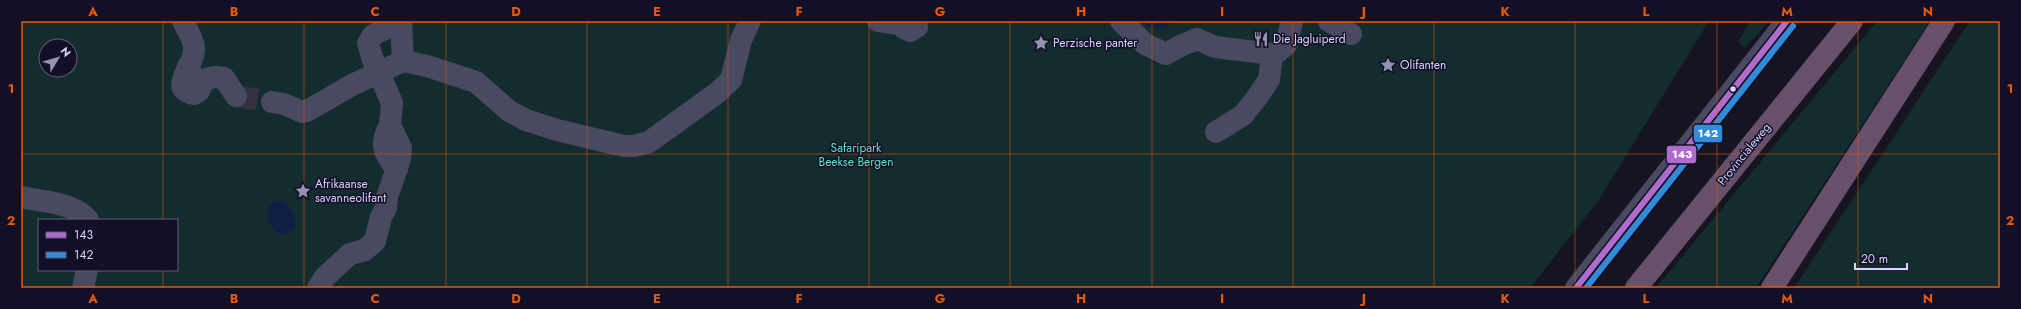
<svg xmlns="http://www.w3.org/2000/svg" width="2021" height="309" font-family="Jost,sans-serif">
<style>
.green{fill:#132c2d;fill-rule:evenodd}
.water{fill:#0d2144}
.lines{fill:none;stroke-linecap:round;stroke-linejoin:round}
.minor-tunnel{stroke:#333142;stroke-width:22;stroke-dasharray:22 11;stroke-linecap:butt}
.minor{stroke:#4a4962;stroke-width:22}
.highway{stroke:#67516a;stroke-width:22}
.bus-1-casing{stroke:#130f26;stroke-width:9}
.bus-2-casing{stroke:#130f26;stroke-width:9}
.bus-1{stroke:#b06ccc;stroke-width:6}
.bus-2{stroke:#338bd7;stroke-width:6}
.grid{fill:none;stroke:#e8590c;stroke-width:1;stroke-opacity:0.55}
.bus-dot{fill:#d9d4ff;stroke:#130f26;stroke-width:1.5}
.labels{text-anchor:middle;stroke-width:3;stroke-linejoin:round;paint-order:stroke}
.poi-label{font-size:12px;fill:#d9d4ff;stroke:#130f26;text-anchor:start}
.park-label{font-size:12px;fill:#5fe0c0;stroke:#130f26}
.street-label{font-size:12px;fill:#d9d4ff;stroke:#130f26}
.line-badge{stroke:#130f26;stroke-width:1.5}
.badge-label{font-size:11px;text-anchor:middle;font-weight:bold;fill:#fff}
.neatline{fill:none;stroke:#e8590c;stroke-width:1.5}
.grid-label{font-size:13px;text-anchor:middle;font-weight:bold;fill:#e8590c}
</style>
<rect width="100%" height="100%" fill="#161421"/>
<g class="green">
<path d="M21,21h1688l-111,180 -68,87h-1509zM46,46h24v24h-24zM39,220h138v50h-138z"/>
<polygon points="1750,21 1769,21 1745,48 1738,42"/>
<polygon points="1877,21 1930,21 1756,288 1656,288"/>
<polygon points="1970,21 2000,21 2000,288 1794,288"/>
</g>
<g class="water">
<path d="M1140,21h36c-13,9 -24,10 -36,0z"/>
<path d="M275,201h9c9,9 14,17 10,29l-13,5c-15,-9 -13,-16 -12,-31z"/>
</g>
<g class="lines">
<polyline class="minor-tunnel" points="236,96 272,102"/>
<g class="minor">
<path d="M183,21c9,18 17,27 5,46l5,10 7,4 15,-4 9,1 12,18"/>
<polyline points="401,21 403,61"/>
<polyline points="878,21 903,25"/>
<polyline points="904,21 904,28 910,31 917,27 916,21"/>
<polyline points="1121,21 1145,44 1166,54 1180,46 1197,39 1215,47 1272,54 1275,54 1286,45 1292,21"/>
<polyline points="1329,21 1351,34"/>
<path d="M188,67c-5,13 -13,23 6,27l5,-3 5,-11"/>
<polyline points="272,102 284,104 302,112 307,111 350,86 403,61 427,66 476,82 509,111 526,120 557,130 624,146 634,146 649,142 717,93 731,80 741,40 750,21"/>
<path d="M390,125c-11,19 -7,28 7,44"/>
<polyline points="1216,132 1243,115 1255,100 1269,80 1272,54"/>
<path d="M21,197c21,5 54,5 67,23"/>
<polyline points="83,288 87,270"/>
<polyline points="318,288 325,277 350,254 365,250 375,241 381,217 386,208 387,197 400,159 401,148 390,125 392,103 372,57 368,43 373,35 400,21"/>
<polyline points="1576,288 1787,21"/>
</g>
<g class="highway">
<polyline points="1636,288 1852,21"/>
<polyline points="1772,288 1944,21"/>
</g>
<g class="bus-1-casing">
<polyline id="bus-1" points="1576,288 1787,21"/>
</g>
<g class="bus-2-casing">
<polyline id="bus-2" points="1586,288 1793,26"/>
</g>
<use href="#bus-1" class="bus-1"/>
<use href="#bus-2" class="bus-2"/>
</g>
<path class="grid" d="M163,21v199M304,21v267M446,21v267M587,21v267M728,21v267M869,21v267M1010,21v267M1152,21v267M1293,21v267M1434,21v267M1575,21v267M1717,21v267M1858,21v267M21,154h1979M163,270v18"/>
<defs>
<g id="restaurant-bare" transform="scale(1.2)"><path d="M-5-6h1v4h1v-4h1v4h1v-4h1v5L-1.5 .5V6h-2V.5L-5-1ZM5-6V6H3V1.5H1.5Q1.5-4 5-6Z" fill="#9591b1" stroke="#130f26" stroke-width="2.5" paint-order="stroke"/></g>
<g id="sight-bare" transform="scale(1.2)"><path d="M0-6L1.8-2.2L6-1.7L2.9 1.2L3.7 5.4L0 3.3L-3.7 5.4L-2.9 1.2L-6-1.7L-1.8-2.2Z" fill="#9591b1" stroke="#130f26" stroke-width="2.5" paint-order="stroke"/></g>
</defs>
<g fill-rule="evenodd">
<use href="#restaurant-bare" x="1261" y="39"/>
<use href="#sight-bare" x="1041" y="43"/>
<use href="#sight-bare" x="1388" y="65"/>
<use href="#sight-bare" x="303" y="191"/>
</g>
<circle class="bus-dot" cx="1733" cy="89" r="3.5"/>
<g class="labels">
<g class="poi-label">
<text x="1273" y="43">Die Jagluiperd</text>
<text x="1053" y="47">Perzische panter</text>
<text x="1400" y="69">Olifanten</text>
<text x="315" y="188">Afrikaanse<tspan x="315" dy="14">savanneolifant</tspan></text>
</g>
<g class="park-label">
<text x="856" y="152">Safaripark<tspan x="856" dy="14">Beekse Bergen</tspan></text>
</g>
<g class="street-label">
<text transform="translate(1744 154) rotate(-51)" y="4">Provincialeweg</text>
</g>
</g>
<g class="line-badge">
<rect x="1693" y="124" width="30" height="19" rx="4" fill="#338bd7"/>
<rect x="1666" y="145" width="31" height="19" rx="4" fill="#b06ccc"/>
</g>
<g class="badge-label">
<text x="1708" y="137">142</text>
<text x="1682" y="158">143</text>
</g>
<rect width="2021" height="309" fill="none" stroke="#130f26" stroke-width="44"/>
<rect x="38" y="219" width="140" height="52" fill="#130f26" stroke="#625e7d"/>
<rect x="46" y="232" width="20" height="6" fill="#b06ccc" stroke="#625e7d"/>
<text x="74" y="239" font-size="12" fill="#d9d4ff">143</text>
<rect x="46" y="252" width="20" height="6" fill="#338bd7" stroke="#625e7d"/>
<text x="74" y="259" font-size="12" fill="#d9d4ff">142</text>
<g transform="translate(58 58) rotate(52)"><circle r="19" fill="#130f26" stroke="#625e7d"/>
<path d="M0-3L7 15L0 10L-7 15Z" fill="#9591b1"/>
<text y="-6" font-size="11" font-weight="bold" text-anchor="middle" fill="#d9d4ff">N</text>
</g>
<path d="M1855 263v6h52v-6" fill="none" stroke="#d9d4ff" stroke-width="2"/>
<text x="1861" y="263" font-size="12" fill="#d9d4ff" stroke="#130f26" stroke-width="3" paint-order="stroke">20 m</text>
<rect x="22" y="22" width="1977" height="265" class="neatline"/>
<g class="grid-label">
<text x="93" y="16">A</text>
<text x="234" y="16">B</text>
<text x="375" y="16">C</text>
<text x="516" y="16">D</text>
<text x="657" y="16">E</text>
<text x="799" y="16">F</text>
<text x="940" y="16">G</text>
<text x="1081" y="16">H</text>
<text x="1222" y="16">I</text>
<text x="1364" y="16">J</text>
<text x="1505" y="16">K</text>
<text x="1646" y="16">L</text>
<text x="1787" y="16">M</text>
<text x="1928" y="16">N</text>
<text x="11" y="93">1</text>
<text x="2010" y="93">1</text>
<text x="11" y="225">2</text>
<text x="2010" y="225">2</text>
<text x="93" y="303">A</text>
<text x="234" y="303">B</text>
<text x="375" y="303">C</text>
<text x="516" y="303">D</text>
<text x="657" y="303">E</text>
<text x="799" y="303">F</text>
<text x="940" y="303">G</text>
<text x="1081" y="303">H</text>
<text x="1222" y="303">I</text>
<text x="1364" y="303">J</text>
<text x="1505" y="303">K</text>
<text x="1646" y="303">L</text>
<text x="1787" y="303">M</text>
<text x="1928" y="303">N</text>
</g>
</svg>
